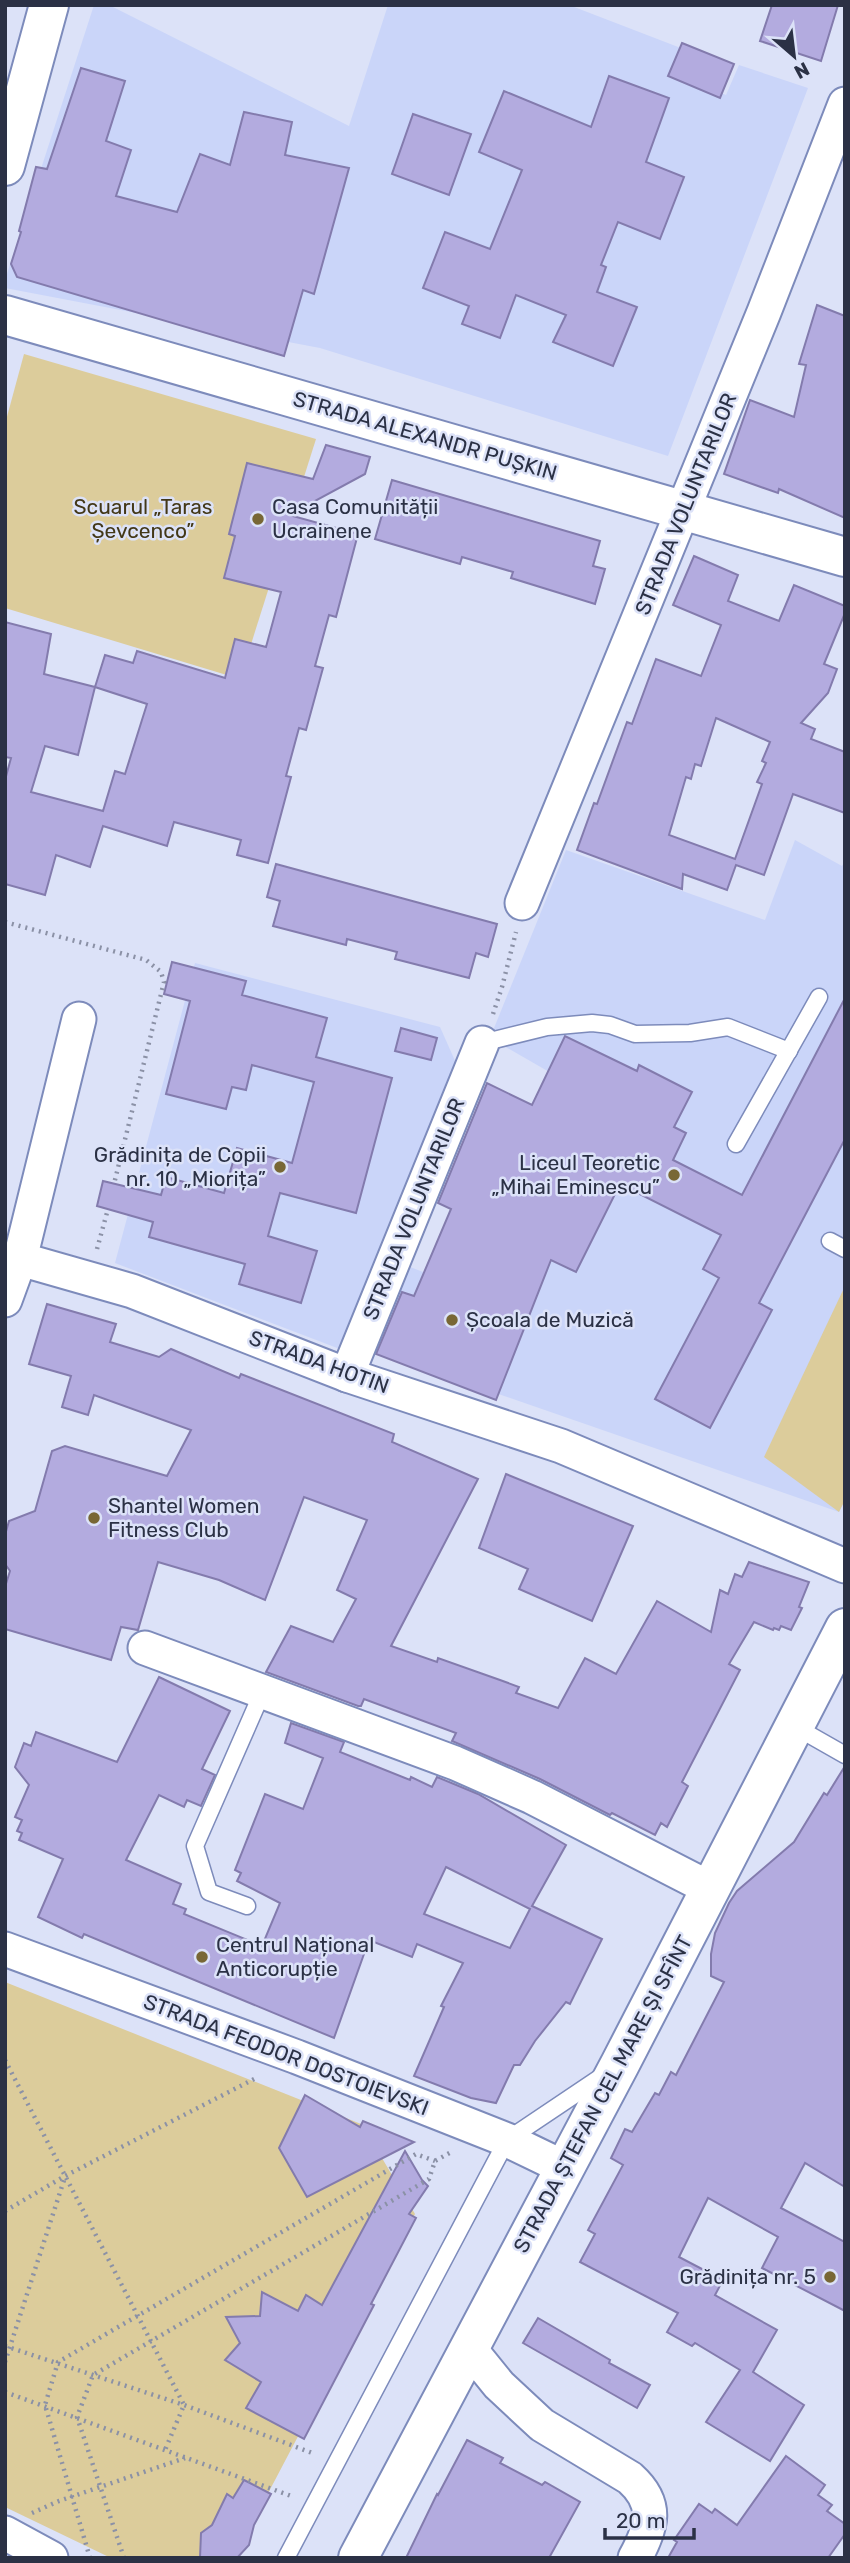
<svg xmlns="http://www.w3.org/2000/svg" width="850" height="2563" font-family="Rubik,sans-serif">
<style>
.built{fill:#cad5f9}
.green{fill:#dccc9b}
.building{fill:#b3abdf;stroke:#837bad;stroke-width:2;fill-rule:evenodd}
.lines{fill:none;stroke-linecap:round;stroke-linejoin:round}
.service-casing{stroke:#7d8bbb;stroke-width:19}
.minor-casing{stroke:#7d8bbb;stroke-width:37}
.tertiary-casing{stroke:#7d8bbb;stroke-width:42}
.primary-casing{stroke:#7d8bbb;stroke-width:42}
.path{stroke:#8b91a6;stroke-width:4.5;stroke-dasharray:2 5;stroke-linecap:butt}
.service{stroke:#fff;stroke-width:16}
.minor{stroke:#fff;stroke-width:33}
.tertiary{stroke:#fff;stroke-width:38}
.primary{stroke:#fff;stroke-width:38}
.poi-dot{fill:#786735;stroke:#dce2f8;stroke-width:2.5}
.labels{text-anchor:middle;stroke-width:5;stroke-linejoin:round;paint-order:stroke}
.street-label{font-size:21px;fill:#2b3145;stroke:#dce2f8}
.park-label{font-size:21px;fill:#433817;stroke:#dce2f8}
.poi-label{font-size:21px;fill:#2b3145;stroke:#dce2f8;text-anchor:start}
</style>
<rect width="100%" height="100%" fill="#dce2f8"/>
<g class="built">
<polygon points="94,5 109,5 349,126 388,5 569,5 686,50 675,74 726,95 739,65 808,88 668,456 320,348 5,288 5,280"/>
<polygon points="795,840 842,866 845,861 845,1500 839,1512 366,1348 400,1263 474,1292 502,1178 551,1073 490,1038 566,850 765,920"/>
<polygon points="195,963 440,1027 460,1072 345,1351 115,1263"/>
</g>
<g class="green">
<polygon points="24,354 316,439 240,679 5,608 5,424"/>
<polygon points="845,1286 845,1500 839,1512 764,1457"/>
<polygon points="5,1982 386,2134 379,2153 415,2214 234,2558 111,2558 5,2507"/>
</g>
<g class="building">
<polygon points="772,5 838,5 821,61 760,41"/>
<polygon points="682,43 734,64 720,98 668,76"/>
<polygon points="81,68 125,81 106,141 131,150 116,196 177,212 200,154 230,165 244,112 292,122 285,155 349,168 314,294 303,290 284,356 17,277 11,264 21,232 19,231 36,167 47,169"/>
<polygon points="609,76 669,98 646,162 684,177 660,239 618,222 601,265 606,267 597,292 637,307 613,366 553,342 566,315 516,295 500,338 462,324 469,306 423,288 445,232 490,249 522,170 479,152 504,91 591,127"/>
<polygon points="413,114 471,134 449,195 392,174"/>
<polygon points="817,305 845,316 845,518 779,489 778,493 724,474 750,400 794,417 806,365 799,364"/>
<polygon points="326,445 370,457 365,474 289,515 358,534 336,617 329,615 315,666 323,668 306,730 299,728 286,776 291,777 268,863 237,855 241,840 174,822 167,846 103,826 90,867 56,855 45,895 5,884 5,780 11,758 5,757 5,622 51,634 44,674 95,687 78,755 45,746 31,792 103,811 115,771 125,774 147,704 95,687 105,655 133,663 137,651 225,678 235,639 266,647 281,592 224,578 235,536 229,534 247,463 313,479"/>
<polygon points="392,480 600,541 593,566 605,569 595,604 511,578 513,572 462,557 460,564 375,539"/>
<path d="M694,556l44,19 -10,26 51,20 15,-36 51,21v7l-21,51 13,5 -9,24 -27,30 14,6 -4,10 34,13v61l-52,-19 -29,81 -28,-10 -9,25 -44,-16 -1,15 -105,-39 17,-47 3,1 30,-82 5,2 24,-65 45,17 20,-51 -48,-20zM716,718l54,24 -8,19 4,2 -9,19 5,2 -27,75 -66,-24 17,-58 5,2 4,-15 6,2z"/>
<polygon points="276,864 497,924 488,957 476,953 469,978 395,959 397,952 347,939 346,945 273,926 280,901 267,897"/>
<polygon points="172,962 246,981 242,995 327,1018 316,1057 392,1078 356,1213 280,1193 268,1236 317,1251 301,1303 239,1284 245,1264 149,1237 153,1222 97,1206 103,1181 161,1195 166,1177 224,1193 237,1148 292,1163 314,1082 252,1065 246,1090 232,1087 226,1109 166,1094 190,1001 164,994"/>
<polygon points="845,998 845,1139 759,1303 772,1310 710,1428 655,1399 719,1278 703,1269 721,1235 620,1184 576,1272 551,1260 496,1400 376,1354 402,1292 414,1296 451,1209 438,1203 487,1083 532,1105 565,1036 637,1071 639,1065 692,1092 674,1127 686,1133 673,1160 742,1195"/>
<polygon points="401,1028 437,1038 431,1060 395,1051"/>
<polygon points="47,1304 116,1324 110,1342 159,1357 171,1349 239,1378 241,1374 394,1434 392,1442 478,1479 391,1646 437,1662 438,1658 500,1680 519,1687 516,1693 558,1708 585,1658 616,1674 657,1601 711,1632 720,1590 728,1594 735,1574 742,1577 749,1562 809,1582 799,1607 802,1608 791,1630 781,1626 779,1630 774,1628 773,1630 754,1622 729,1664 740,1670 682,1782 688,1786 667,1827 661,1823 655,1835 612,1813 610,1815 540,1779 452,1741 456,1733 364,1699 361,1706 358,1706 266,1672 291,1626 333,1642 356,1599 337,1590 367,1520 304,1497 265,1600 219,1580 158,1562 138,1630 121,1627 111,1660 5,1629 5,1587 10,1571 5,1564 5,1535 9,1521 35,1511 52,1451 65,1446 167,1476 191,1430 94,1395 88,1415 62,1407 71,1376 29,1364"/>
<polygon points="506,1474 633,1526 592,1621 519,1589 528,1569 479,1548"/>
<path d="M159,1677l71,34 -28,58 13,6 -14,31 -14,-6 -3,7 -25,-12 -33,65 55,24 -8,20 13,5 -2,5 78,32 18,-43 -43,-22 4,-8 -6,-3 30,-76 38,15 20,-51 -38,-15 6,-20 53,19 -4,10 70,28 1,-3 21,10 5,-10 41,17 88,51 -34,61 70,33 -32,65 -4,-2 -31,39 -15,24h-6l-18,38 -25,-5 -57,-22 30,-69 -3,-1 22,-43 -46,-19 -5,13 -43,-17 -35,98 -250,-104 -2,4 -44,-21 25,-58 -44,-19 3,-7 -5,-2 5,-11 -7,-3 14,-32 -14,-18 9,-24 7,3 5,-14 81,30zM446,1867l84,42 -20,39 -86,-34z"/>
<polygon points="845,1766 845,2187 805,2163 781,2208 845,2242 845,2311 762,2268 778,2237 708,2198 679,2257 723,2280 715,2295 777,2330 753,2372 804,2405 770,2461 706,2422 740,2370 695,2343 692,2346 667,2332 678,2313 580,2262 595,2234 588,2230 623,2165 611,2158 625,2129 632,2132 655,2093 659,2095 671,2072 676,2075 724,1982 711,1976 711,1954 715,1933 729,1903 737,1891 794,1842 824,1793 827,1795"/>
<polygon points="305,2095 360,2127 363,2121 414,2142 307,2197 279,2148"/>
<polygon points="405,2151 422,2180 428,2186 409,2214 416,2218 371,2304 374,2305 304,2439 246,2408 261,2382 225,2360 240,2343 226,2317 260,2316 262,2292 298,2311 306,2295 322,2305"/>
<polygon points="538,2318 610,2360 609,2363 650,2385 637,2408 523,2343"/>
<polygon points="467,2440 503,2458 500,2463 542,2485 545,2482 580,2502 549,2558 406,2558 437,2494 438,2495"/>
<polygon points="786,2456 825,2485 818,2495 832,2505 827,2511 845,2524 845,2534 828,2558 668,2558 677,2542 674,2540 699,2504 712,2513 715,2509 737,2525"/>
<polygon points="244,2480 271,2494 254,2525 249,2545 237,2558 200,2558 201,2533 212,2525 227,2494 233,2498"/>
</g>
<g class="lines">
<g class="service-casing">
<g id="service">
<polyline points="482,1043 547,1027 592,1023 610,1025 635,1034 690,1033 728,1027 789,1051"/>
<polyline points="736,1144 819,997"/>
<polyline points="830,1241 845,1249"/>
<polyline points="794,1726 845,1755"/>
<polyline points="247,1906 209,1892 195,1846 262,1693"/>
<polyline points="286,2558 507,2140 604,2075"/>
</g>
</g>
<g class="minor-casing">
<g id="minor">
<polyline points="522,903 764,312 845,104"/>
<polyline points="79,1019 20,1259 132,1291 347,1375 561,1446 845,1566"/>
<polyline points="5,1300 20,1259"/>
<polyline points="347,1375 482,1043"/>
<polyline points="145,1648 455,1763 532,1797 711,1889"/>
<polyline points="5,1949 297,2057 507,2140 565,2168"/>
<path d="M469,2348l30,37 43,40 88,53c29,26 22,49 5,80"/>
<polyline points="5,2533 51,2558"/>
</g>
</g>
<g class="tertiary-casing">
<g id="tertiary">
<polyline points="5,166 49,5"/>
<polyline points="5,315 845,557"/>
</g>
</g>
<g class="primary-casing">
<polyline id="primary" points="358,2558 620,2064 845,1628"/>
</g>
<g class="path">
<polyline points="5,922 146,960 161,972 164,982 114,1184"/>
<polyline points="493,1014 502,987 516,932"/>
<polyline points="97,1249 108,1209"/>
<polyline points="5,2060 184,2405 165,2450"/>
<polyline points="5,2211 65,2176 258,2077"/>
<polyline points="5,2346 184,2405 315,2454"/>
<polyline points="5,2362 65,2177"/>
<polyline points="5,2392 294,2497"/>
<polyline points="32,2513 59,2501 185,2458"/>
<polyline points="90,2558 45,2405 58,2362 416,2154 435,2161"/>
<polyline points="124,2558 77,2417 93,2375 429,2179 435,2161 453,2151"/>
</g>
<use href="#service" class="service"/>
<use href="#minor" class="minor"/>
<use href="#tertiary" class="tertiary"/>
<use href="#primary" class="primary"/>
</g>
<g class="poi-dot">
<circle cx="258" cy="519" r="7"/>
<circle cx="280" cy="1167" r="7"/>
<circle cx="674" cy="1175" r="7"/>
<circle cx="452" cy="1320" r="7"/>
<circle cx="94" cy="1518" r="7"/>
<circle cx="202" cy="1957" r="7"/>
<circle cx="830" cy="2277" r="7"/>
</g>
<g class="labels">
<g class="street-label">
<text transform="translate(425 436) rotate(16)" y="7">STRADA ALEXANDR PUȘKIN</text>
<text transform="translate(686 504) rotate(-68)" y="7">STRADA VOLUNTARILOR</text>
<text transform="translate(414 1209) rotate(-68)" y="7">STRADA VOLUNTARILOR</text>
<text transform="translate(319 1362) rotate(20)" y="7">STRADA HOTIN</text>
<text transform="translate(286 2055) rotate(21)" y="7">STRADA FЕODOR DOSTOIEVSKI</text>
<text transform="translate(603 2094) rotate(-62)" y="7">STRADA ȘTEFAN CEL MARE ȘI SFÎNT</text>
</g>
<g class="park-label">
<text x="143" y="514">Scuarul „Taras<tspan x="143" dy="24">Șevcenco”</tspan></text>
</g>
<g class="poi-label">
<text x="272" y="514">Casa Comunității<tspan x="272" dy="24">Ucrainene</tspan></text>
<text x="266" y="1162" text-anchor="end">Grădinița de Copii<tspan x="266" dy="24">nr. 10 „Miorița”</tspan></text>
<text x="660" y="1170" text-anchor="end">Liceul Teoretic<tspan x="660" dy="24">„Mihai Eminescu”</tspan></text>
<text x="466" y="1327">Școala de Muzică</text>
<text x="108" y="1513">Shantel Women<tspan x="108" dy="24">Fitness Club</tspan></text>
<text x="216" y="1952">Centrul Național<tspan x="216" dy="24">Anticorupție</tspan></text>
<text x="816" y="2284" text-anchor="end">Grădinița nr. 5</text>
</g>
</g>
<rect width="850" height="2563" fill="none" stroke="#2b3145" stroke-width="14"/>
<g transform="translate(794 56) rotate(152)" stroke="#dce2f8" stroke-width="5" paint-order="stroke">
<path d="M0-5L12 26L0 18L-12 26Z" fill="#2b3145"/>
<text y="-10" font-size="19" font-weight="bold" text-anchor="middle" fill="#2b3145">N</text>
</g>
<path d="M605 2528v10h89v-10" fill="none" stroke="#2b3145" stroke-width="3.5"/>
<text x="616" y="2528" font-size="21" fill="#2b3145" stroke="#dce2f8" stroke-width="5" paint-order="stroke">20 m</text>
</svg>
